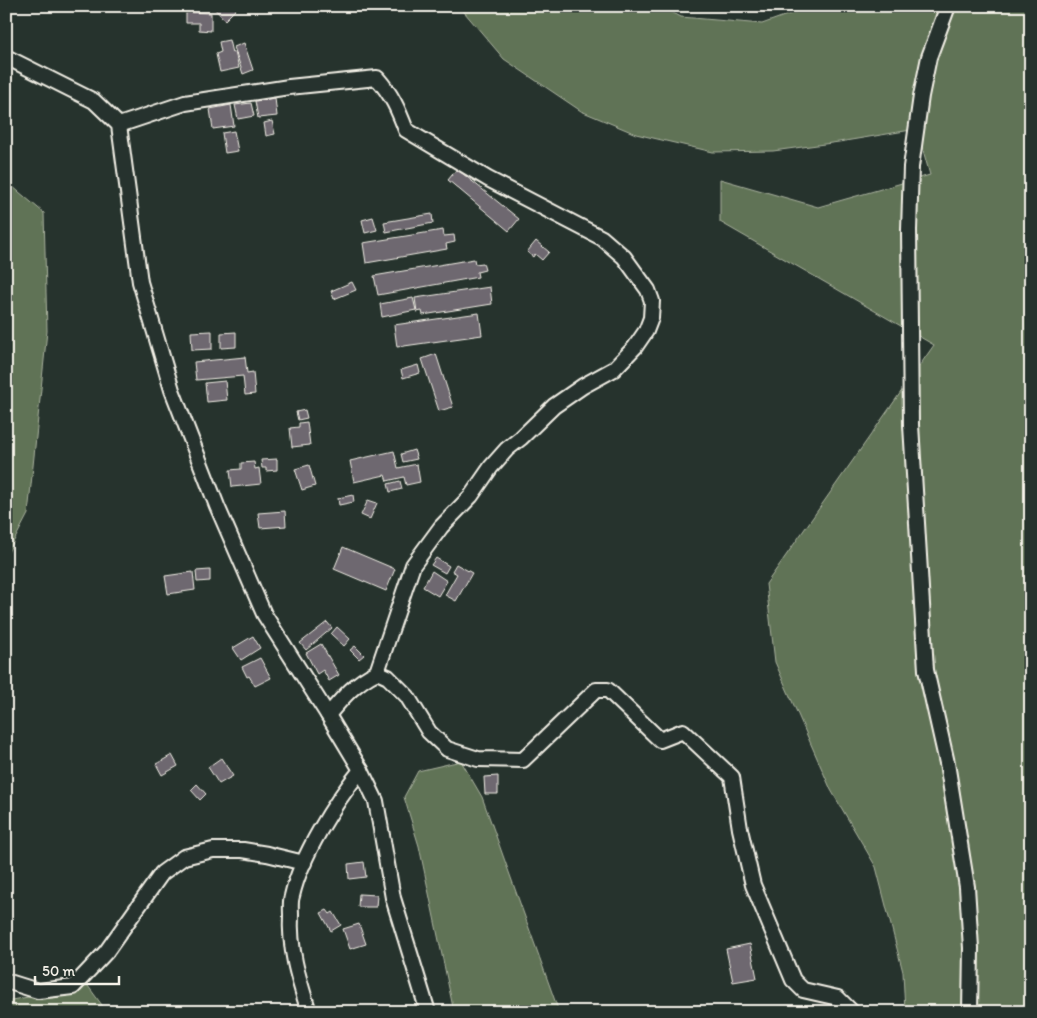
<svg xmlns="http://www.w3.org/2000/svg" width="1037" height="1018" font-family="Itim,sans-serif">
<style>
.green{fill:#607356;stroke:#aab29f}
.building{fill:#6e6770;stroke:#f4f1e8}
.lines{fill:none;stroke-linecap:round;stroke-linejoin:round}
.minor-casing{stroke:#f4f1e8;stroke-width:18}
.minor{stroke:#26332d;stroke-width:14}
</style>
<rect width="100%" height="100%" fill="#26332d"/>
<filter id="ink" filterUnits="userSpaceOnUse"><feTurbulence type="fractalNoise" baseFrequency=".02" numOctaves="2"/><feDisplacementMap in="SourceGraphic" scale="10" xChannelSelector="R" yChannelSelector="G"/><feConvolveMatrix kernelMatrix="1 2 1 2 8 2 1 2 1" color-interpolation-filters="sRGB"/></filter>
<g filter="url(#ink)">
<g class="green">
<polygon points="459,6 660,6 681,17 762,24 812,6 1031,6 1031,1012 905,1012 903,972 876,867 831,790 775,662 766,584 934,345 720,222 720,179 818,207 930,175 917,129 839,142 773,151 713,152 636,134 581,111 504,59"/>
<polygon points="6,181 44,213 47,331 28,514 6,556"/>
<polygon points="461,761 482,797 559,1012 454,1012 419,846 404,797 418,771"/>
<polygon points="80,975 107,1012 6,1012 6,1001 28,997"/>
</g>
<g class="building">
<polygon points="212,6 234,6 236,9 225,20"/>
<polygon points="186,12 211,13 211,31 199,30 199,23 186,23"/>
<polygon points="229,40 232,53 235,52 239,68 220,72 216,54 221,52 219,42"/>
<polygon points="244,43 253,70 243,74 234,47"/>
<polygon points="275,98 277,116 258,118 255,101"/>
<polygon points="251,103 254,116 238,119 235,105"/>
<polygon points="231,105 234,126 213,129 210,109"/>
<polygon points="272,121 275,134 266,136 264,123"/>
<polygon points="234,131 238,151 225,153 222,133"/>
<polygon points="457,169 519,219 509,231 448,180"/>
<polygon points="432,214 433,223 386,232 384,222"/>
<polygon points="373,217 377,230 365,233 362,220"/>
<polygon points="443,230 444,236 454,235 455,242 446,244 447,249 366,263 363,243"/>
<polygon points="536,241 549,252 542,260 535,254 533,257 527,252"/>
<polygon points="474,259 475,264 483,263 485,270 477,272 478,277 378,295 374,276"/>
<polygon points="352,282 356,290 334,299 331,291"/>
<polygon points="490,287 492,304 423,315 422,311 417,312 415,298"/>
<polygon points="413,298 416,310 382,317 380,304"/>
<polygon points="479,313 482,335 397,347 394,325"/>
<polygon points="212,331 212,349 192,350 191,332"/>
<polygon points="236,332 236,347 221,348 221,333"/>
<polygon points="436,354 453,407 439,411 422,359"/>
<polygon points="245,357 247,373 253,372 255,394 245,395 243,376 196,380 194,362"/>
<polygon points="418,365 420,373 403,378 401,370"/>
<polygon points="225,381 227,400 207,402 205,383"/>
<polygon points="305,410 307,418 298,420 296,412"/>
<polygon points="307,422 310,445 292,447 290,428 299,427 299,423"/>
<polygon points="414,450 417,459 403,462 401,454"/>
<polygon points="394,451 398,468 417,464 420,482 406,485 404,477 387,481 385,475 354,482 350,461"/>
<polygon points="277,459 277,470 266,471 266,468 262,468 261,460"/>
<polygon points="254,462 255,469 259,468 261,484 232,487 230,470 241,469 241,463"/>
<polygon points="309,465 315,486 302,490 295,469"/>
<polygon points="400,481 402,489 390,492 388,484"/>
<polygon points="353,495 354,502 339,505 338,498"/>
<polygon points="368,500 377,503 370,519 361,515"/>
<polygon points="285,511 286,526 260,528 258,513"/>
<polygon points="343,547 395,569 386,591 334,569"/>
<polygon points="436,558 449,566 445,573 431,565"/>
<polygon points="456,564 472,573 456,601 445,595 457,574 452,571"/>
<polygon points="210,570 210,581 197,582 196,571"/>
<polygon points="432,571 447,581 438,596 423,587"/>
<polygon points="193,572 195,590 168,594 165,576"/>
<polygon points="327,622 332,628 306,650 300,643"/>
<polygon points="337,627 350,639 344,646 331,634"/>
<polygon points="253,636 260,648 241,660 233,648"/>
<polygon points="321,644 339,675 329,681 323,670 317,674 306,653"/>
<polygon points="355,646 364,655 359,659 350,650"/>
<polygon points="260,658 271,678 255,686 249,676 247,677 242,667"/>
<polygon points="172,755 178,766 162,775 156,764"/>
<polygon points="221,758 233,776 219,784 208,767"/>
<polygon points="498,776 498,794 485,794 484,777"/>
<polygon points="197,784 206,794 200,800 191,790"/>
<polygon points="364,862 366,877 349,879 348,864"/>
<polygon points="359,894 377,895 376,907 358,907"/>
<polygon points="327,910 330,914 333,912 341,925 331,931 321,913"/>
<polygon points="359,924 366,944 350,949 343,929"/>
<polygon points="750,944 757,978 733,982 726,949"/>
</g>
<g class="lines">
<g class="minor-casing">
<g id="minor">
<polyline points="948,6 929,57 921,96 911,167 909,230 911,425 926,670 947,763 967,887 971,948 970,1012"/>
<polyline points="6,57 94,101 119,125 140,282 172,390 217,506 264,614 328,715 361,770 376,801 393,898 428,1012"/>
<path d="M119,125l66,-22 104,-16 88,-9c15,17 21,31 29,52l82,49 114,59 22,19 24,33 4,11 -1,17 -5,13 -11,16 -21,22 -31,17 -29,20 -33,32 -14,11 -16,18 -20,29 -30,31 -28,38 -36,107c-22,11 -33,24 -49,43"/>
<polyline points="377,672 388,677 407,696 429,732 447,749 478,759 523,760 596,690 608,690 660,740 683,731 732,777 740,829 753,885 793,980 803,990 838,998 852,1012"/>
<polyline points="6,981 38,991 73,987 106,952 162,873 184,857 213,850 243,850 267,854 304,863"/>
<path d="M309,1012c-10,-32 -20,-62 -18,-97 0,-6 -1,-13 1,-19 9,-40 43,-94 69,-126"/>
</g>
</g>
<use href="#minor" class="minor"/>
</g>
</g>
<rect width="1037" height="1018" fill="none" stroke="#26332d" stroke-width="25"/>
<rect x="12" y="12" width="1012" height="993" fill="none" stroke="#f4f1e8" stroke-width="2" filter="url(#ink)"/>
<path d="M35 976v8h84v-8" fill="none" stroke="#f4f1e8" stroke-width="2.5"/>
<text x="42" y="976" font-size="15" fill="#f4f1e8" stroke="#26332d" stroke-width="4" paint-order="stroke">50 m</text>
</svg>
